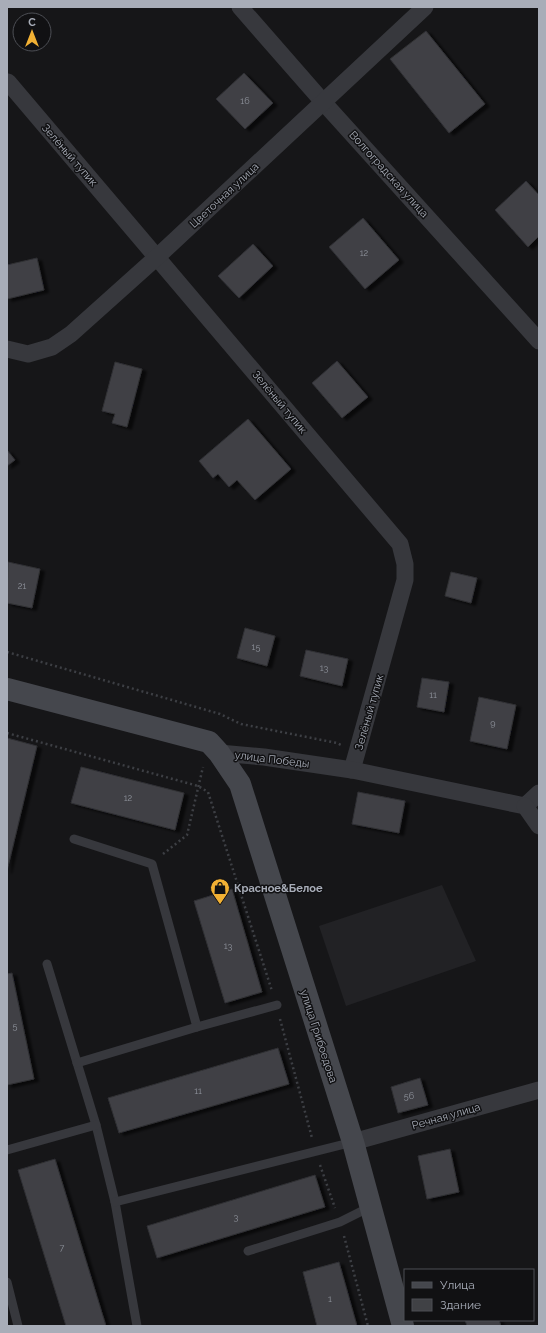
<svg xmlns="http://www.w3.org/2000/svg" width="546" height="1333" font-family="Raleway,sans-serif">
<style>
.built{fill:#222225}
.building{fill:#404145;stroke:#303034;filter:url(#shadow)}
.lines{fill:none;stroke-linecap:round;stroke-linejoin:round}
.path{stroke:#3d3f44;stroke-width:2.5;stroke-dasharray:2 3;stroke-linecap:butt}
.lane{stroke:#37383d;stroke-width:9}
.street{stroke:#37383d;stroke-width:17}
.secondary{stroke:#45474d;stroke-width:22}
.labels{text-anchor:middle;stroke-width:3;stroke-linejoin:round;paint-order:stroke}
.number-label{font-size:9px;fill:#8e929b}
.street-label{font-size:11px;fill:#a8adb8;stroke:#111113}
.poi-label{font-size:11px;font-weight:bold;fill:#a8adb8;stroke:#111113;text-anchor:start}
</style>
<defs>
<filter id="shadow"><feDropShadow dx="4.5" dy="2.5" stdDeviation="1" flood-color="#0009"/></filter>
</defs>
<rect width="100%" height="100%" fill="#161618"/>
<polygon class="built" points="442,885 476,961 346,1006 319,926"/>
<g class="building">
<polygon points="426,31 485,104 449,133 390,59"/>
<polygon points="244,73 273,103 245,129 216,99"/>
<polygon points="526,181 539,195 539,236 528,247 495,210"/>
<polygon points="363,218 399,260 365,289 329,247"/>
<polygon points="253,244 273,266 239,298 218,276"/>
<polygon points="37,258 44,290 7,299 7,265"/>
<polygon points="337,361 368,397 342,418 312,383"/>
<polygon points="115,362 142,369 127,427 112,423 115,414 102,411"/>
<polygon points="248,419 291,469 255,500 237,480 229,487 218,474 213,478 199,461"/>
<polygon points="7,450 15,460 7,466"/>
<polygon points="8,562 40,569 32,608 7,603"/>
<polygon points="451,572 477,578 471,603 445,596"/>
<polygon points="245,628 275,636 267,666 237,658"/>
<polygon points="306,650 348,659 342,686 300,676"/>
<polygon points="422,678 449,682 444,712 417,707"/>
<polygon points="479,697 516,705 507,749 470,741"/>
<polygon points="7,738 37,746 7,871"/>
<polygon points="81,767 184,793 175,830 71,803"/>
<polygon points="358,792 405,801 399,833 352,824"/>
<polygon points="232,889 262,992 225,1003 194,901"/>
<polygon points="12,973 34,1079 7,1085 7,974"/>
<polygon points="278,1048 289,1084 119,1133 108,1098"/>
<polygon points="420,1078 428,1105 398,1113 391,1087"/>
<polygon points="450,1149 459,1192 427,1199 418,1156"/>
<polygon points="55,1159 106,1326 66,1326 18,1170"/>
<polygon points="315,1175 325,1207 157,1258 147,1226"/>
<polygon points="339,1262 357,1326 317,1326 303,1272"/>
<polygon points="465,1320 499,1320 501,1326 467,1326"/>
</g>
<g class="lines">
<g class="path">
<polyline points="7,652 220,714 241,724 337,743 341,745"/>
<polyline points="7,733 198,786 208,792 272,991"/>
<polyline points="163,854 187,835 203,767"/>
<polyline points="280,1019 312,1138"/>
<polyline points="320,1165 335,1208"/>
<polyline points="344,1236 368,1326"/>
</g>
<g class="lane">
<polyline points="74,839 152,864 197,1027"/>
<polyline points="47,964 96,1125 115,1202 137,1326"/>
<polyline points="77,1063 197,1027 277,1005"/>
<polyline points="7,1150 96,1125"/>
<polyline points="115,1202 353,1142"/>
<polyline points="248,1251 340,1222 370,1207"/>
<polyline points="7,1282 18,1326"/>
</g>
<g class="street">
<polyline points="240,7 324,103 539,341"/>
<polyline points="8,82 400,544 405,564 405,580 352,770"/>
<polyline points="7,349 28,354 52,347 71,334 157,257 425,7"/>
<polyline points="219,753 264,757 352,770 525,806 539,793"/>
<polyline points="525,806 539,826"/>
<polyline points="353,1142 539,1090"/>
</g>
<polyline class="secondary" points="7,689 209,742 219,753 240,784 353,1142 403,1326"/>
</g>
<defs>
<g id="shop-pin" transform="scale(1)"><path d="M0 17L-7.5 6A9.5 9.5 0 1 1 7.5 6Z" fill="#f2b134" stroke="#111113"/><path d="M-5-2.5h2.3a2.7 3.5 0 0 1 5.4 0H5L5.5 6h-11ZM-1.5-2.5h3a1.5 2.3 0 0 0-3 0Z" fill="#111"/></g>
</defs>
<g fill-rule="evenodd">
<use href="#shop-pin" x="220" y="888"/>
</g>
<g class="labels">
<g class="number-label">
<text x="245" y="104">16</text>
<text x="364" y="256">12</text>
<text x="22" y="589">21</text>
<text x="256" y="650">15</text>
<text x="324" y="671">13</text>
<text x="433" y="698">11</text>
<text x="493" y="726">9</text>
<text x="128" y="801">12</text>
<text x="228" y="949">13</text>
<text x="15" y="1029">5</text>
<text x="198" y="1094">11</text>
<text x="409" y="1099">56</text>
<text x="236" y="1220">3</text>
<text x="62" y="1251">7</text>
<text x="330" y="1302">1</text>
</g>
<g class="street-label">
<text transform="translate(70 155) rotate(49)" y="4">Зелёный тупик</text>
<text transform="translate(389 174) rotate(48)" y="4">Волгоградская улица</text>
<text transform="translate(224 195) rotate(-43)" y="4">Цветочная улица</text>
<text transform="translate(280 402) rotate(50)" y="4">Зелёный тупик</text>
<text transform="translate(369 712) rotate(-74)" y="4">Зелёный тупик</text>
<text transform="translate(272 759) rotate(7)" y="4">улица Победы</text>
<text transform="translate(319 1036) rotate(72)" y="4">улица Грибоедова</text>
<text transform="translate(446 1116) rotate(-16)" y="4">Речная улица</text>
</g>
<g class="poi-label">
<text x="234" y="892">Красное&amp;Белое</text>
</g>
</g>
<rect width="546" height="1333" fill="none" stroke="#a8adb8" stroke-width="16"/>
<rect x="404" y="1269" width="130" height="52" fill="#111113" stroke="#4d4f55"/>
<rect x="412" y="1282" width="20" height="6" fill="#45474d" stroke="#4d4f55"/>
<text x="440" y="1289" font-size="12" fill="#a8adb8">Улица</text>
<rect x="412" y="1299" width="20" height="12" fill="#404145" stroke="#4d4f55"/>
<text x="440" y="1309" font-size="12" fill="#a8adb8">Здание</text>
<g transform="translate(32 32)"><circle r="19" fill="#111113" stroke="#4d4f55"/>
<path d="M0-3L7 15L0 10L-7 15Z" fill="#f2b134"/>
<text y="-6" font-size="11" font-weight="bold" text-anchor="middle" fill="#a8adb8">С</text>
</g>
</svg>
